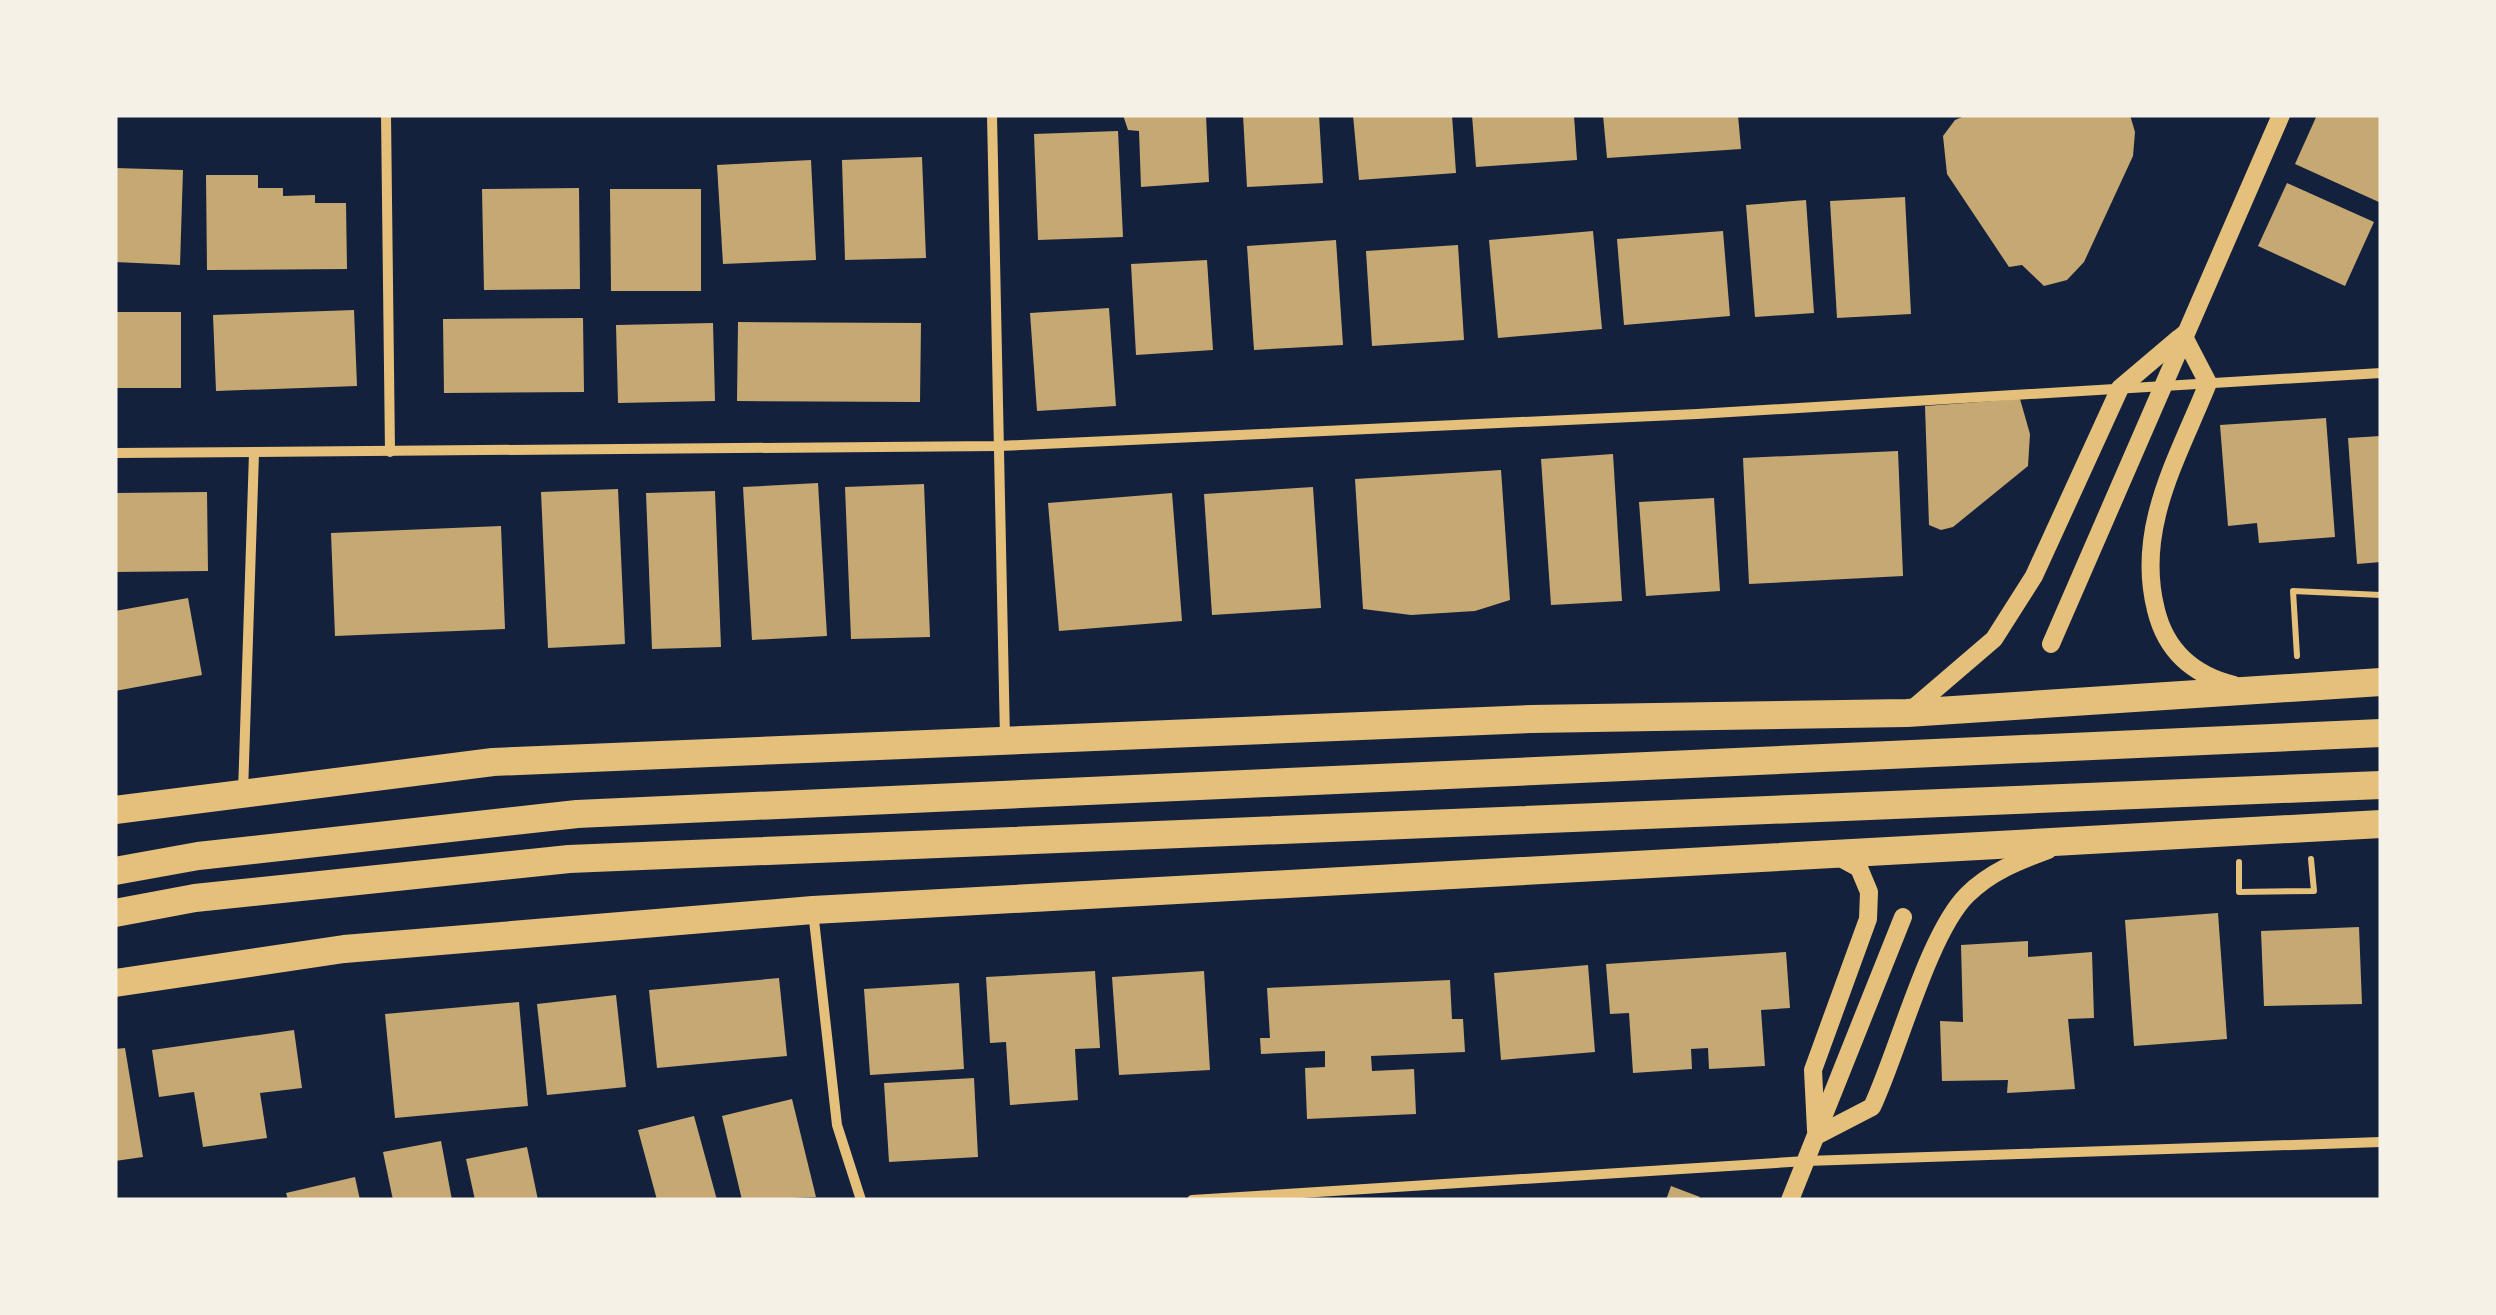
<svg xmlns="http://www.w3.org/2000/svg" width="2496" height="1315" font-family="Lato,sans-serif">
<style>
.building{fill:#c6a872}
.lines{fill:none;stroke-linecap:round;stroke-linejoin:round}
.path{stroke:#e5c07b;stroke-width:6}
.minor{stroke:#e5c07b;stroke-width:10}
.tertiary{stroke:#e5c07b;stroke-width:18}
.trunk{stroke:#e5c07b;stroke-width:28}
</style>
<rect width="100%" height="100%" fill="#14213d"/>
<g class="building">
<polygon points="1123,115 1206,115 1209,182 1141,187 1139,131 1128,130"/>
<polygon points="1243,115 1319,115 1323,183 1247,187"/>
<polygon points="1353,115 1452,115 1456,173 1359,180"/>
<polygon points="1472,115 1574,115 1577,160 1476,167"/>
<polygon points="1603,115 1738,115 1741,149 1607,158"/>
<polygon points="1967,115 2130,115 2135,132 2133,156 2084,262 2067,280 2044,286 2022,265 2009,267 1947,174 1943,136 1955,120"/>
<polygon points="2317,115 2381,115 2381,203 2295,164"/>
<polygon points="1118,131 1123,237 1038,240 1034,134"/>
<polygon points="922,157 926,258 845,260 842,160"/>
<polygon points="811,160 816,260 723,264 717,165"/>
<polygon points="115,168 183,170 180,265 115,262"/>
<polygon points="206,175 258,175 258,188 283,188 283,196 315,195 315,203 346,203 347,269 207,270"/>
<polygon points="2287,183 2374,222 2345,286 2258,246"/>
<polygon points="579,188 580,289 484,290 482,189"/>
<polygon points="610,189 701,189 701,291 611,291"/>
<polygon points="1905,197 1911,314 1837,318 1830,201"/>
<polygon points="1806,200 1814,313 1755,317 1746,205"/>
<polygon points="1593,231 1602,329 1498,338 1489,240"/>
<polygon points="1723,231 1730,316 1624,325 1617,239"/>
<polygon points="1336,240 1343,345 1254,350 1247,246"/>
<polygon points="1458,245 1464,340 1372,346 1366,251"/>
<polygon points="1207,260 1213,350 1136,355 1131,264"/>
<polygon points="1109,308 1116,406 1037,411 1030,313"/>
<polygon points="354,310 357,386 216,391 213,315"/>
<rect x="115" y="312" width="66" height="76"/>
<polygon points="583,318 584,392 444,393 443,319"/>
<polygon points="738,322 921,323 920,402 737,401"/>
<polygon points="713,323 715,401 618,403 616,325"/>
<polygon points="2020,399 2030,434 2028,466 1953,527 1941,530 1929,525 1925,406"/>
<polygon points="2326,418 2335,537 2259,543 2257,523 2228,526 2220,425"/>
<polygon points="2381,436 2381,562 2357,564 2348,438"/>
<polygon points="1898,451 1903,576 1749,584 1743,458"/>
<polygon points="1613,454 1622,601 1551,605 1541,459"/>
<polygon points="1501,470 1510,600 1475,611 1411,615 1363,609 1355,479"/>
<polygon points="818,483 827,636 752,640 743,487"/>
<polygon points="924,484 930,637 851,639 845,487"/>
<polygon points="1313,487 1321,608 1212,615 1204,494"/>
<polygon points="618,489 625,644 548,648 541,492"/>
<polygon points="715,491 721,647 652,649 646,493"/>
<polygon points="207,492 208,571 115,572 115,493"/>
<polygon points="1172,493 1182,621 1059,631 1048,503"/>
<polygon points="1714,498 1720,591 1646,596 1639,502"/>
<polygon points="501,526 505,629 335,636 331,533"/>
<polygon points="188,598 202,675 115,691 115,611"/>
<polygon points="2218,913 2227,1039 2134,1046 2125,920"/>
<polygon points="2359,927 2362,1004 2264,1006 2261,931"/>
<polygon points="2028,941 2028,957 2092,952 2094,1018 2068,1019 2075,1089 2007,1093 2008,1080 1942,1081 1940,1021 1963,1022 1961,945"/>
<polygon points="1786,952 1790,1008 1761,1010 1765,1066 1709,1069 1708,1048 1691,1049 1692,1069 1633,1073 1629,1013 1610,1014 1606,964"/>
<polygon points="1588,965 1595,1052 1501,1060 1494,973"/>
<polygon points="1095,971 1100,1048 1075,1049 1078,1100 1010,1105 1006,1042 990,1043 986,977"/>
<polygon points="1204,971 1210,1070 1119,1075 1112,977"/>
<polygon points="779,978 787,1056 657,1068 649,990"/>
<polygon points="1450,980 1452,1019 1463,1019 1465,1052 1371,1056 1372,1071 1414,1069 1416,1114 1307,1119 1305,1068 1325,1067 1325,1051 1261,1054 1260,1038 1270,1038 1267,988"/>
<polygon points="959,983 964,1069 870,1075 864,989"/>
<polygon points="616,995 626,1087 547,1095 537,1004"/>
<polygon points="519,1002 528,1106 395,1118 385,1014"/>
<polygon points="294,1030 302,1088 260,1093 267,1138 203,1147 194,1092 159,1097 152,1050"/>
<polygon points="125,1048 143,1157 115,1161 115,1049"/>
<polygon points="974,1078 978,1157 889,1162 884,1083"/>
<polygon points="792,1099 816,1197 742,1200 722,1116"/>
<polygon points="694,1116 717,1200 657,1200 638,1130"/>
<polygon points="441,1141 452,1200 393,1200 383,1152"/>
<polygon points="527,1147 538,1200 475,1200 466,1159"/>
<polygon points="355,1177 360,1200 288,1200 286,1193"/>
<polygon points="1671,1186 1700,1197 1698,1200 1666,1200"/>
</g>
<g class="lines">
<g class="path">
<polyline points="2297,656 2293,591 2381,595"/>
<polyline points="2239,862 2239,892 2314,891 2311,859"/>
</g>
<g class="minor">
<polyline points="386,115 390,452"/>
<polyline points="992,115 1005,739"/>
<polyline points="115,453 999,446 1697,414 2381,373"/>
<polyline points="243,793 254,453"/>
<polyline points="813,911 837,1125 861,1200"/>
<polyline points="1192,1200 1806,1161 2381,1142"/>
</g>
<g class="tertiary">
<path d="M2183,335l25,48c-30,75 -73,145 -52,227 10,41 37,65 78,75"/>
<polyline points="2051,644 2281,115"/>
<polyline points="1910,711 1994,639 2034,576 2120,388 2179,338"/>
<polyline points="1816,1130 1813,1070 1868,919 1869,892 1859,868 1839,857"/>
<path d="M1816,1136l56,-29c26,-55 56,-173 95,-212 23,-23 51,-34 81,-45"/>
<polyline points="1790,1200 1903,917"/>
</g>
<g class="trunk">
<polyline points="115,810 493,762 1531,719 1907,713 2381,682"/>
<polyline points="115,871 198,856 577,814 2381,733"/>
<polyline points="115,913 195,898 569,859 2381,785"/>
<polyline points="115,983 344,949 813,910 2381,824"/>
</g>
</g>
<rect width="2496" height="1315" fill="none" stroke="#f6f1e7" stroke-width="235"/>
</svg>
